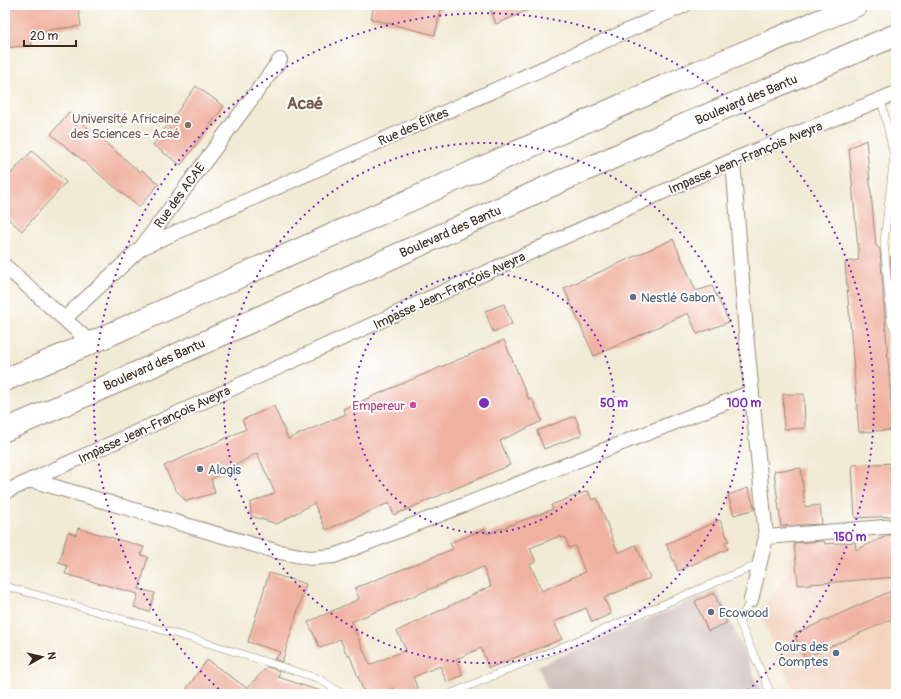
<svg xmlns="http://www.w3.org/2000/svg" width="901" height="699" font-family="Pangolin,sans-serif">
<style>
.built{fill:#f3d4bf}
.industrial{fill:#cfc0bb}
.building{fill:#f0b1a0;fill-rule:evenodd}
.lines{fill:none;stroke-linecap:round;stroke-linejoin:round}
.lane-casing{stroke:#968a79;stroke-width:8}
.street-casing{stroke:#968a79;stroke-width:16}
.highway-casing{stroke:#968a79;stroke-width:24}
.lane{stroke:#fff;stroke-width:7}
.street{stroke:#fff;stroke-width:14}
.highway{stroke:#fff;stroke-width:22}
.ring{fill:none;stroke:#7b2cbf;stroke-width:2;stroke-dasharray:2 4}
.education-dot{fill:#8d6e63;stroke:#fff;stroke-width:1.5}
.service-dot{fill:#5c6f8a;stroke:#fff;stroke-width:1.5}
.hotel-dot{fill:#d1479c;stroke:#fff;stroke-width:1.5}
.labels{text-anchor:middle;stroke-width:4;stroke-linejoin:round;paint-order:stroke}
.street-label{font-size:13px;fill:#3b2a1e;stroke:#fff}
.education-label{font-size:13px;fill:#785e54;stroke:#fff;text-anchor:end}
.service-label{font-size:13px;fill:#4e5e75;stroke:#fff;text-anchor:start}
.hotel-label{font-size:13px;fill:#b23c85;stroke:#fff;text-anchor:end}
.district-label{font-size:17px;font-weight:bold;fill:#7a594c;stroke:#fff}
.centre{fill:#7b2cbf;stroke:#fff;stroke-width:2}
.ring-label{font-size:12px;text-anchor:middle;font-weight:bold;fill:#7b2cbf;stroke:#fff;stroke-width:4;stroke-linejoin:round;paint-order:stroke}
</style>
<rect width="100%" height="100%" fill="#fff"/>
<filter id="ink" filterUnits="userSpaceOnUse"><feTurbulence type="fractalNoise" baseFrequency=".025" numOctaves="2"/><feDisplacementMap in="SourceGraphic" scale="8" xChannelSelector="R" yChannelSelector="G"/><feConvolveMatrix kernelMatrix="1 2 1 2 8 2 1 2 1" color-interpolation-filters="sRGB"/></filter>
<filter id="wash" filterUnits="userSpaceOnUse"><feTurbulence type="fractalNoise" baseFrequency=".012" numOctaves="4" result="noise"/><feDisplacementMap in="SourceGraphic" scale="16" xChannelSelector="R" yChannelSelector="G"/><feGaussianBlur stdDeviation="0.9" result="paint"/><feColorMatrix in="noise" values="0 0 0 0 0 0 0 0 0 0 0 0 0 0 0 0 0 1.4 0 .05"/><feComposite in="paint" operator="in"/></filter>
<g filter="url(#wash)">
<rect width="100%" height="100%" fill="#f1ead4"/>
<polygon class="built" points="896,529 896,694 795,694 759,612 790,571 790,542"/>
<polygon class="industrial" points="717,590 762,694 549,694 538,666"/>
<g id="blocks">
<g class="building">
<polygon points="26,5 78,5 81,26 31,32 32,45 5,48 5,8"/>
<polygon points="374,5 442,5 435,35 371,19"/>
<polygon points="489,5 540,5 496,24"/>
<polygon points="196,86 224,106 181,165 153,145"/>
<polygon points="69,112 140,172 142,170 159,184 139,207 51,134"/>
<polygon points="866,140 876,246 880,249 893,430 859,432 845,262 859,260 849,148"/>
<polygon points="32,151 66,182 22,231 5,216 5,180"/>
<polygon points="673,239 696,291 712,286 729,322 697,334 688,313 594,356 564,288"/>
<polygon points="890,256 896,260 896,314 895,314"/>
<polygon points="504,304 512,324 493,332 485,311"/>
<polygon points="504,340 529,400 532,399 542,421 500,441 510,465 394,515 389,503 326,530 314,503 277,524 251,516 250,503 275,493 257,453 211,479 215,493 186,501 175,489 164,466 246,429 242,420 274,406 288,439 346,414 343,409"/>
<polygon points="783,394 804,394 805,428 784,429"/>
<polygon points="575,416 582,435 544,449 537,431"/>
<polygon points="895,463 896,516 855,518 852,465"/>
<polygon points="801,468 805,507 820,505 822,524 781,526 774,471"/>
<polygon points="748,488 755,509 734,515 728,495"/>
<path d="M588,491l4,9 5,-2 21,55 18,-8 14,33 -46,20 7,16 -19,8 -6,-14 -32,14 8,17 -73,29 -8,-20 -25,11 7,16 -16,7 -7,-16 -27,11 7,17h-23l-3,-6 -15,6h-14l-16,-40 -2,1 -7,-16 -20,9 -12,-26 51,-23 -4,-11 98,-39 -3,-6 35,-14 2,5 66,-25 -2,-4zM560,536l1,2 4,-1 4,11 6,-2 10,26 -43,19 -12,-27 6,-2 -6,-14zM483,567l8,19 -94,45 9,19 -36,15 -19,-43z"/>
<polygon points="720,520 729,541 725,542 728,549 678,571 666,544"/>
<polygon points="78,528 144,547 141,555 148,557 139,589 155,593 149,612 134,607 138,594 65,574 68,566 59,563 68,532 76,535"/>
<polygon points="889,535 896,535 896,577 798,585 794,543 824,541 825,544 855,542 856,550"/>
<polygon points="269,573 306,584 282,662 274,659 281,652 248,642"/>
<polygon points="896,589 896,617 805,658 794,634"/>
<polygon points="714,593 727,623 708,631 695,601"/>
<polygon points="207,660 247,688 267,667 280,671 278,677 320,691 320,694 183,694"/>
</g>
</g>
</g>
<g filter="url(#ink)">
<use href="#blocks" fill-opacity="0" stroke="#968a79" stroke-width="1"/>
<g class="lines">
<g class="lane-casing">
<g id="lane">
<polyline points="881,99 894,156 884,242 891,322 896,333"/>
<polyline points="5,586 201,641 320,679 342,694"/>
<polyline points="751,600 739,621 771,694"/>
<polyline points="450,694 759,564"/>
</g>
</g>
<g class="street-casing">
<g id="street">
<polyline points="733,160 746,334 766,537 751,600"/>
<polyline points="141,248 685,5"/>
<polyline points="5,266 91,343"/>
<polyline points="65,318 141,248 280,60"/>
<polyline points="31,480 275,551 310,558 334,556 752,392"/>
<polyline points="5,492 733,160 896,93"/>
<polyline points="766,537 896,526"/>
</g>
</g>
<g class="highway-casing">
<g id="highway">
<polyline points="5,380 91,343 667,85 857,5"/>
<polyline points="5,430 128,377 689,123 896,35"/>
</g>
</g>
<use href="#lane" class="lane"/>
<use href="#street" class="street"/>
<use href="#highway" class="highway"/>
</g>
</g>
<g class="ring">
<circle cx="484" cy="403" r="130"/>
<circle cx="484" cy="403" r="260"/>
<path d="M223 693A390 390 0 1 1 745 693"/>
</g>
<circle class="education-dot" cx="188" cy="125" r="4"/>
<g class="service-dot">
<circle cx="633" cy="297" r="4"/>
<circle cx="200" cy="469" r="4"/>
<circle cx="711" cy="612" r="4"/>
<circle cx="836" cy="653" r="4"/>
</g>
<circle class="hotel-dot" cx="413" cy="405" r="4"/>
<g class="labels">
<g class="street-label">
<text transform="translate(746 99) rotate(-23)" y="5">Boulevard des Bantu</text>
<text transform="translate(413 126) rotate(-24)" y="5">Rue des Élites</text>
<text transform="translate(745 157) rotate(-23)" y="5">Impasse Jean-François Aveyra</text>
<text transform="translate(179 195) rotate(-54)" y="5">Rue des ACAE</text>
<text transform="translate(450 231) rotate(-24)" y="5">Boulevard des Bantu</text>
<text transform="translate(449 290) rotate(-25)" y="5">Impasse Jean-François Aveyra</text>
<text transform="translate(154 364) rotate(-24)" y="5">Boulevard des Bantu</text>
<text transform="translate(154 424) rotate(-25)" y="5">Impasse Jean-François Aveyra</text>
</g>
<g class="education-label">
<text x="180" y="123">Université Africaine<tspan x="180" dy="15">des Sciences - Acaé</tspan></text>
</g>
<g class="service-label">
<text x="641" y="302">Nestlé Gabon</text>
<text x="208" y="474">Alogis</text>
<text x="719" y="617">Ecowood</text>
<text x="828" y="651" text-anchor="end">Cours des<tspan x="828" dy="15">Comptes</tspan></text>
</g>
<g class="hotel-label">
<text x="405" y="410">Empereur</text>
</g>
<g class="district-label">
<text x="305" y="109">Acaé</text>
</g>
</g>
<circle cx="484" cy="403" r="6" class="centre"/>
<g class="ring-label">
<text x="614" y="407">50 m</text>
<text x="744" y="407">100 m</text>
<text x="850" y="541">150 m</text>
</g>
<rect width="901" height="699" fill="none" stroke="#fff" stroke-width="20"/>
<g transform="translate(42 657) rotate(82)" stroke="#ffffff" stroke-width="3" paint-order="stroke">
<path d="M0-3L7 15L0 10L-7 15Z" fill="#3b2a1e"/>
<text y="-6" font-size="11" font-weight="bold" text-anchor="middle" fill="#3b2a1e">N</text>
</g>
<path d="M24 40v6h52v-6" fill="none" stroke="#3b2a1e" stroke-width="2"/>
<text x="30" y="40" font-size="12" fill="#3b2a1e" stroke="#ffffff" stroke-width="3" paint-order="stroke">20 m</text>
</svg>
